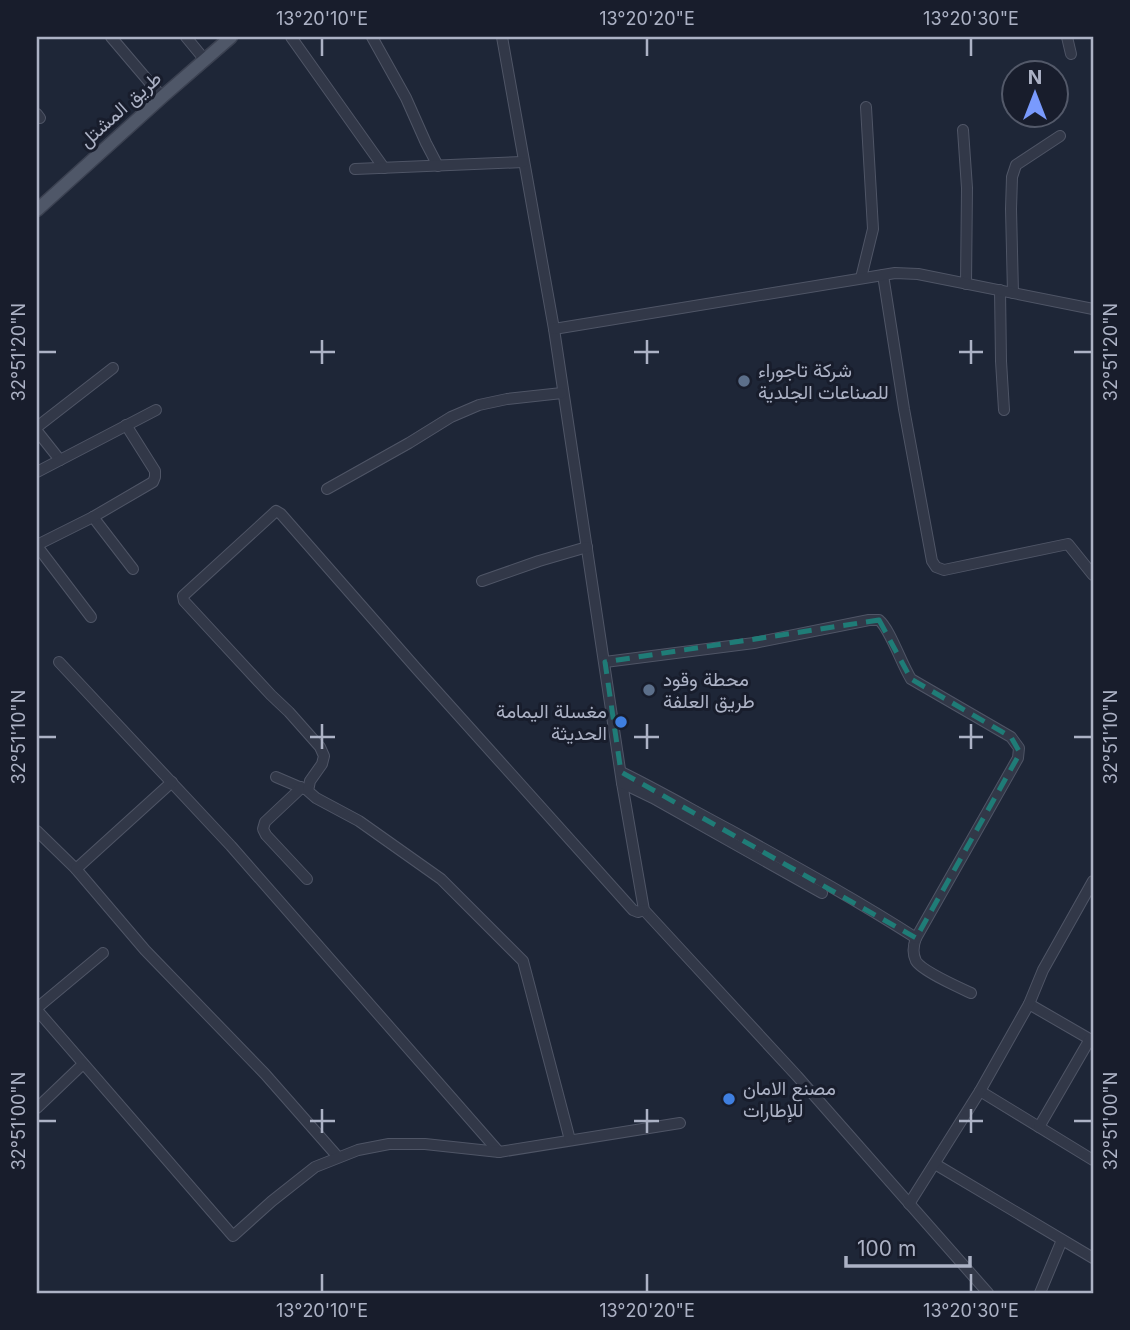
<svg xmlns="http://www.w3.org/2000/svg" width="1130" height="1330" font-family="Inter,Vazirmatn,sans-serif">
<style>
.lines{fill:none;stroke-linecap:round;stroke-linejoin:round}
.minor-casing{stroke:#4f5566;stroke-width:12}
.major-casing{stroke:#3b4151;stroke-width:15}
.minor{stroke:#323848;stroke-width:10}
.major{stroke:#4f5768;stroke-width:12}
.marked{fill:none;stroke:#1f7c77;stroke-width:5;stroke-dasharray:14 9;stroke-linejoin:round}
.ticks{fill:none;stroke:#acb2c5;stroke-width:2.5}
.service-dot{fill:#5c6f8a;stroke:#181d2c;stroke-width:2.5}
.shop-dot{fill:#3f7fe0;stroke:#181d2c;stroke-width:2.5}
.labels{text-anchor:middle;stroke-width:6;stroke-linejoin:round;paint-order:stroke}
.street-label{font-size:19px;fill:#acb2c5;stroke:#181d2c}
.poi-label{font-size:19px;fill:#acb2c5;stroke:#181d2c;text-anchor:start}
.neatline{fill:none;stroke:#acb2c5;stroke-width:2.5}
.ticks-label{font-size:18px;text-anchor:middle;fill:#acb2c5}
</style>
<rect width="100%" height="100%" fill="#1e2637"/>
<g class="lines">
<g class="minor-casing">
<g id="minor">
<polyline points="111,37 162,97"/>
<polyline points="186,37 205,60"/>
<polyline points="291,37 384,168"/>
<polyline points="372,37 406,98 426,143 438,166"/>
<polyline points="502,37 554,329 622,783 644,910 797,1076 988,1293"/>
<polyline points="1067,37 1071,54"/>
<polyline points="37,114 40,118"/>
<polyline points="963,130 967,188 966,284"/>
<polyline points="355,169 523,162"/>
<polyline points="883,275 904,409 932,561 936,567 944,570 1068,544 1093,575"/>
<polyline points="861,278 873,229 866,107"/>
<polyline points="1000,290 1001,361 1004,410"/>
<polyline points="1013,293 1011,209 1012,177 1016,165 1060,136"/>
<polyline points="554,329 895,273 918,274 1093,309"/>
<polyline points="37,427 113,368"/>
<polyline points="37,431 60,460"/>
<polyline points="37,472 156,410"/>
<polyline points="327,489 409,443 451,417 479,405 507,399 562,393"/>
<polyline points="93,517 133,569"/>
<polyline points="37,545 93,517 153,482 155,477 155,471 126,425"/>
<polyline points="37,546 91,617"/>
<polyline points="482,581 539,561 587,547"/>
<polyline points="59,662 231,846 499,1152"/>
<path d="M605,662l149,-19 115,-23h10c11,9 22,43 32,59l100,58 8,11 -1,10 -102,180c-3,8 -4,15 0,23 6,10 42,26 55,32"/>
<path d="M621,772c37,18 73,39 109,58 63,35 125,69 186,108"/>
<polyline points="276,777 304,789"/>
<polyline points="622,783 653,798 822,893"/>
<polyline points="301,787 298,791 265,822 263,829 266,835 307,879"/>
<polyline points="37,831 76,869 145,950 265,1074 338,1157"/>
<polyline points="76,869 172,782"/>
<polyline points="1029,1004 1093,1041"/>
<polyline points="37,1008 103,953"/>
<polyline points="37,1010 233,1236 272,1201 315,1167 358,1150 389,1144 425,1144 499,1152 680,1123"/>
<polyline points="980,1091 1093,1160"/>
<polyline points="37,1108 83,1064"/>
<polyline points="1039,1127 1090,1039"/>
<polyline points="570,1140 523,961 441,879 359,821 316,798 308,791 310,781 322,764 324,756 320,747 289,712 271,695 184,601 183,596 276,511 281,514 416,668 633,910 638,912 644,910"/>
<polyline points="935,1164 1093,1258"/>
<polyline points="909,1204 980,1091 1029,1004 1043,970 1093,881"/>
<polyline points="1040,1293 1062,1240"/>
</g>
</g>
<g class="major-casing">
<polyline id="major" points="37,210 162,97 231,37"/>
</g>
<use href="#minor" class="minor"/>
<use href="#major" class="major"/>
</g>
<path class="marked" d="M879,620l32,59 100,58 9,16 -104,185 -295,-166 -16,-110z"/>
<path class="ticks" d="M322,38v18M647,38v18M971,38v18M322,340v24M647,340v24M971,340v24M38,352h18M310,352h25M634,352h25M959,352h24M1074,352h18M322,724v25M647,724v25M971,724v25M38,737h18M310,737h25M634,737h25M959,737h24M1074,737h18M322,1109v24M647,1109v24M971,1109v24M38,1121h18M310,1121h25M634,1121h25M959,1121h24M1074,1121h18M322,1274v18M647,1274v18M971,1274v18"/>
<g class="service-dot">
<circle cx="744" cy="381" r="7"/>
<circle cx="649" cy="690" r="7"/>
</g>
<g class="shop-dot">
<circle cx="621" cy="722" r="7"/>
<circle cx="729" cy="1099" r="7"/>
</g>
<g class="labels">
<g class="street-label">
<text transform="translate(120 109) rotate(-42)" y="7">طريق المشتل</text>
</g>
<g class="poi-label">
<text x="758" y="377">شركة تاجوراء<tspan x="758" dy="22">للصناعات الجلدية</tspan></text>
<text x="663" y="686">محطة وقود<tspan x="663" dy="22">طريق العلفة</tspan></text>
<text x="607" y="718" text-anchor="end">مغسلة اليمامة<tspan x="607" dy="22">الحديثة</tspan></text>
<text x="743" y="1095">مصنع الامان<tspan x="743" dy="22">للإطارات</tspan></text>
</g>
</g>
<rect width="1130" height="1330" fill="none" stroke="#181d2c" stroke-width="77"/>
<g transform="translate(1035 94)"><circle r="33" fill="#181d2c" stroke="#535969" stroke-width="2"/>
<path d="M0-5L12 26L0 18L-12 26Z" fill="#799afd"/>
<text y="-10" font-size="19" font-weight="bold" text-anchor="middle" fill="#acb2c5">N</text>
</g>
<path d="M846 1256v10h124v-10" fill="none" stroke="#acb2c5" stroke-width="3.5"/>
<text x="857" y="1256" font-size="21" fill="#acb2c5" stroke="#181d2c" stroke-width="5" paint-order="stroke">100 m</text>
<rect x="38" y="38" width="1054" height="1254" class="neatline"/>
<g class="ticks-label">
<text x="322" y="25">13°20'10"E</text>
<text x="647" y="25">13°20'20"E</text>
<text x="971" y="25">13°20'30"E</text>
<text transform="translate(19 352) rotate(-90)" y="6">32°51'20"N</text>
<text transform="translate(1111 352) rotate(-90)" y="6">32°51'20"N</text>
<text transform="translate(19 737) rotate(-90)" y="6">32°51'10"N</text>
<text transform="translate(1111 737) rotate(-90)" y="6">32°51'10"N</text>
<text transform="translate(19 1121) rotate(-90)" y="6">32°51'00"N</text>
<text transform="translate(1111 1121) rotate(-90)" y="6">32°51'00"N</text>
<text x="322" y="1317">13°20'10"E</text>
<text x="647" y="1317">13°20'20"E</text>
<text x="971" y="1317">13°20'30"E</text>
</g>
</svg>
